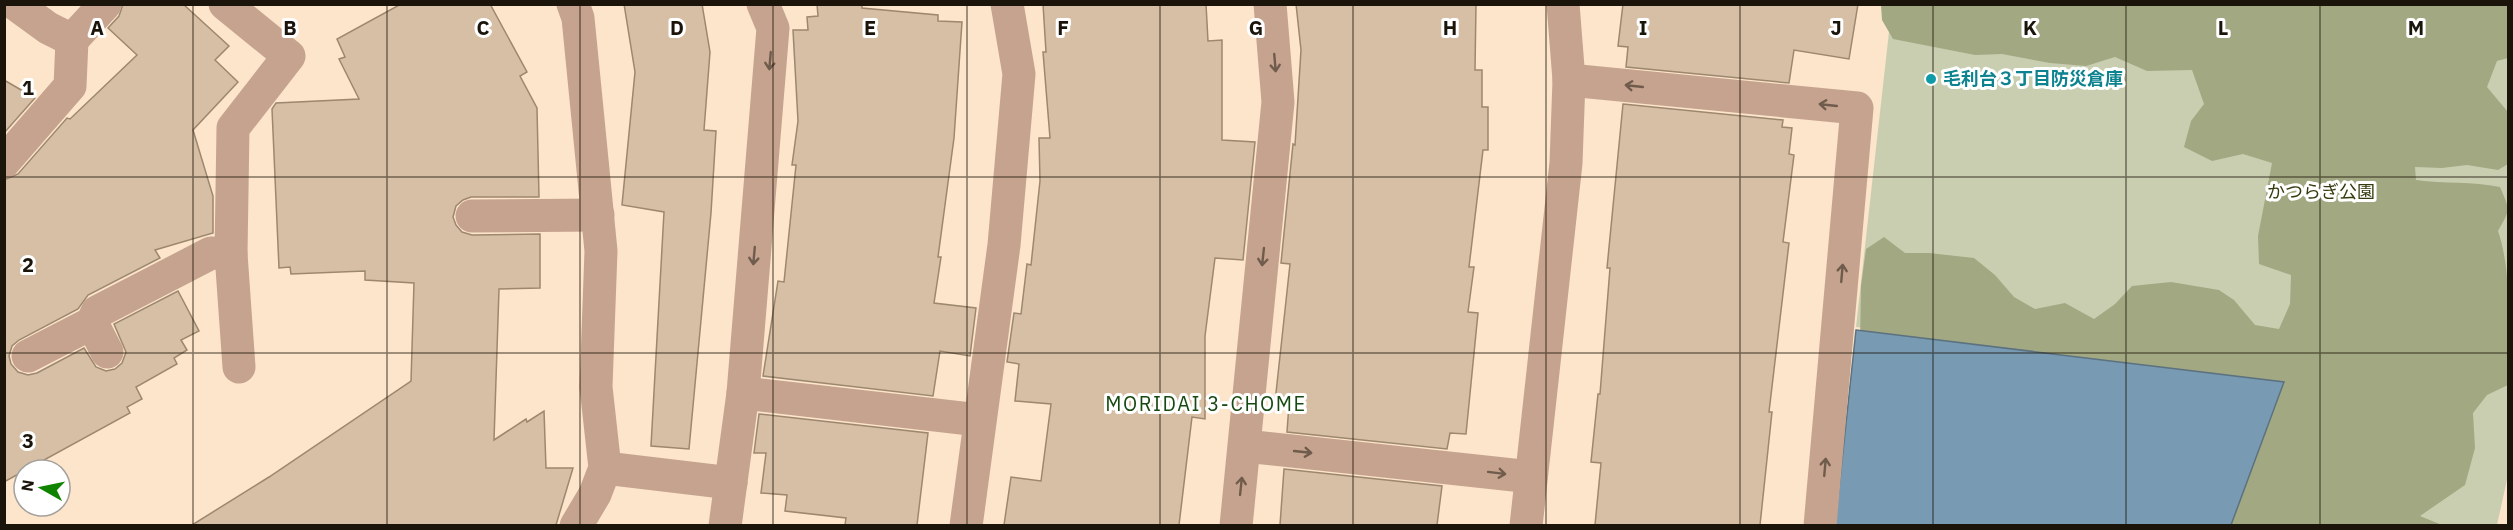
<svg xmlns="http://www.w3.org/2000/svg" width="2513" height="530" font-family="'IBM Plex Sans','Noto Sans JP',sans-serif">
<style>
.green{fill:#c9ceb1}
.forest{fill:#a2a882}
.water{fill:#789bb3;stroke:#5c7280;stroke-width:1.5}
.building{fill:#d6bfa5;stroke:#9d876e;stroke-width:1.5}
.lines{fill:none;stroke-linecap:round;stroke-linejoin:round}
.minor{stroke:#c6a38e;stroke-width:33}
.oneway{stroke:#705c4c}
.grid{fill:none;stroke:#1b140a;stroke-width:1.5;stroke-opacity:0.55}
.culture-dot{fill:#0f9aa8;stroke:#fff;stroke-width:2}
.labels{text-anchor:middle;stroke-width:6;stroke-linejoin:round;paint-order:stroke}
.culture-label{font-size:18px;font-weight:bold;fill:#0d838f;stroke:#fff;text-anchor:start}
.park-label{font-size:18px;fill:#363b0d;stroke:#fff}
.neighbourhood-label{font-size:20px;letter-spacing:1.5px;fill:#174912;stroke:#fff}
.grid-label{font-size:20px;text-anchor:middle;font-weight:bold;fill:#1b140a;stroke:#fff;stroke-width:6;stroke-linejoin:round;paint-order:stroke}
</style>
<rect width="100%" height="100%" fill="#fce5ca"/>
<polygon class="green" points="1892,5 2508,5 2508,475 2497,525 2239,525 2292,377 1856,327"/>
<path class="forest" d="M1881,5h627v53l-11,3 -10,26 21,25v52l-10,6 -31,-5 -25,3 -27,-1 1,13c29,4 56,1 84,7 10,24 11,21 -2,44 15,43 10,108 10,154l-21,10 -14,18 2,35 -10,37 -45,31 22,9h-352l-230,-182 1,-57 5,-37 18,-12 21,16h24l45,5 21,17 19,22 21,12 30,-6 29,16 21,-15 17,-18 39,-4 48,8 15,10 21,25 24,4 11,-25 1,-29 -32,-11 -1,-28 14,-73 -29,-9 -31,7 -28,-14 7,-26 13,-17 -12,-34 -45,1 -32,-14 -29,9 -36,-3 -48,-9 -27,1 -82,-16 -11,-19z"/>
<polygon class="water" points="1856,330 2284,382 2231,525 1835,526"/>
<g class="building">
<polygon points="123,4 183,4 229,46 215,60 238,82 193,130 213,196 213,233 155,250 160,258 88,295 78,309 19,340 12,346 9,356 11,364 18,372 28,375 37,373 84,348 96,367 106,371 115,369 122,363 126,352 114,324 178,291 199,331 181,340 187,350 174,358 177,364 136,387 142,399 127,407 130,413 4,482 4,180 18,174 67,118 70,119 137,55 108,28 119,16"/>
<polygon points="401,4 490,4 527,72 520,76 537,108 539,197 471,197 463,200 456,206 453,217 456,225 462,232 472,235 540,234 540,288 499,289 494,440 526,419 527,422 544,411 546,468 573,468 556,525 192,525 269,477 411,381 414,283 365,280 365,271 291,274 290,267 279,268 272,109 276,103 359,99 339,59 345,57 337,39"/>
<polygon points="624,4 702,4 710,52 704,130 716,131 711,213 689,449 651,446 664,212 622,205 635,72"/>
<polygon points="817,4 862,4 862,8 938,15 938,21 962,22 954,138 938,257 941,257 934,303 976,308 970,356 940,351 933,396 763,376 778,281 784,282 796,165 792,165 798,121 793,30 808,30 807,17 818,16"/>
<polygon points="1043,4 1206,4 1208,41 1222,40 1222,140 1255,142 1243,260 1215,258 1205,336 1205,419 1192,417 1179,525 1004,525 1011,477 1041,481 1051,404 1015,401 1019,364 1007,362 1014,313 1021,314 1027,264 1031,265 1040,181 1039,138 1050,138 1043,52 1046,52"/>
<polygon points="1296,4 1476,4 1475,70 1482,70 1482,107 1488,107 1488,150 1483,150 1469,267 1474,267 1468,312 1478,313 1466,434 1450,433 1447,449 1287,432 1289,404 1275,402 1290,264 1281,263 1293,144 1295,145 1301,50"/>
<polygon points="1623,4 1858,4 1849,59 1794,50 1789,83 1626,67 1628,47 1618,46"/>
<polygon points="4,80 35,98 4,133"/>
<polygon points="1623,104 1783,120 1782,127 1792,128 1789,154 1794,155 1783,242 1789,243 1769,412 1772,412 1760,525 1595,525 1601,463 1591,462 1598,394 1600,394 1610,268 1607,268"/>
<polygon points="759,414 928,433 917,525 845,525 846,518 785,511 787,495 761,493 766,453 754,453"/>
<polygon points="1284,469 1442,486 1437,525 1280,525"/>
</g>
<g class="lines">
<g class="minor">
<polyline points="225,4 289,56 233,128 231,254 239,367"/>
<polyline points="573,4 578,18 601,251 596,387 605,468 595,494 576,526"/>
<polyline points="72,40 105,4"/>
<polyline points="1569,80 1857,108 1820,526"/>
<polyline points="4,162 70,86 72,40 48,28 15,4"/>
<polyline points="472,216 598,215"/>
<polyline points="92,323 107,352"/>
<polyline points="28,356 92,323 97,312 211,253 231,254"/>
<polyline points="743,393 979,420"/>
<polyline points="1245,446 1531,477"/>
<polyline points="605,468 731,483"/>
<polyline points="725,526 743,393 773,28 763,4"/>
<polyline points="966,526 1004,245 1019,74 1007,4"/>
<polyline points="1236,526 1278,102 1270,4"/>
<polyline points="1526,526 1566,163 1569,80 1563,4"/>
</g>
</g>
<defs><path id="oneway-shaft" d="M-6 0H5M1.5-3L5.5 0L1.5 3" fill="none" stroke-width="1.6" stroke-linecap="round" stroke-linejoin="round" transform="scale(1.5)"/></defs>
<g class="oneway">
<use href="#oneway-shaft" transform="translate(770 61) rotate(95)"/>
<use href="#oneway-shaft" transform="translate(1275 63) rotate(85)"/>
<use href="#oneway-shaft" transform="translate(1634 86) rotate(-174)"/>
<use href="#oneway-shaft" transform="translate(1828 105) rotate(-174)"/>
<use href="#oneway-shaft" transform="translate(754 256) rotate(95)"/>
<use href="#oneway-shaft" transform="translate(1263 257) rotate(96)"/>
<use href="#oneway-shaft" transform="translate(1842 273) rotate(-85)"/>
<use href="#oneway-shaft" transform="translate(1303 452) rotate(6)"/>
<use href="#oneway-shaft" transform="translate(1825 467) rotate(-85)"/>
<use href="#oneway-shaft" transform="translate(1497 473) rotate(7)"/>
<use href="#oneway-shaft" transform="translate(1241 486) rotate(-84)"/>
</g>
<path class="grid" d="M193,4v522M387,4v522M580,4v522M773,4v522M967,4v522M1160,4v522M1353,4v522M1546,4v522M1740,4v522M1933,4v522M2126,4v522M2320,4v522M4,177h2504M4,353h2504"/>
<circle class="culture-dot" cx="1931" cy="79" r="6"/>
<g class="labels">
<g class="culture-label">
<text x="1943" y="85">毛利台３丁目防災倉庫</text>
</g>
<g class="park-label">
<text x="2321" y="198">かつらぎ公園</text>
</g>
<g class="neighbourhood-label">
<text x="1206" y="411">MORIDAI 3-CHOME</text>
</g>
</g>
<g class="grid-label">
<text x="97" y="35">A</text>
<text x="290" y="35">B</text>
<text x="483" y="35">C</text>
<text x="677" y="35">D</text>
<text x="870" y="35">E</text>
<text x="1063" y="35">F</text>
<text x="1256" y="35">G</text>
<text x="1450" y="35">H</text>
<text x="1643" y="35">I</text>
<text x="1836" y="35">J</text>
<text x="2030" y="35">K</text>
<text x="2223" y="35">L</text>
<text x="2416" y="35">M</text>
<text x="28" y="95">1</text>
<text x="28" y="272">2</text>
<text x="28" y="448">3</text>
</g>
<rect width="2513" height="530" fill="none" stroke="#1b140a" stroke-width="12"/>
<g transform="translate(42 488) rotate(279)"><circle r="28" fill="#ffffff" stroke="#a4a19d" stroke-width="1.5"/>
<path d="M0-4.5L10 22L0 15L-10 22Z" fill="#0f8400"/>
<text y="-9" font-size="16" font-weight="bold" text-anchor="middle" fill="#1b140a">N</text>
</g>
</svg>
